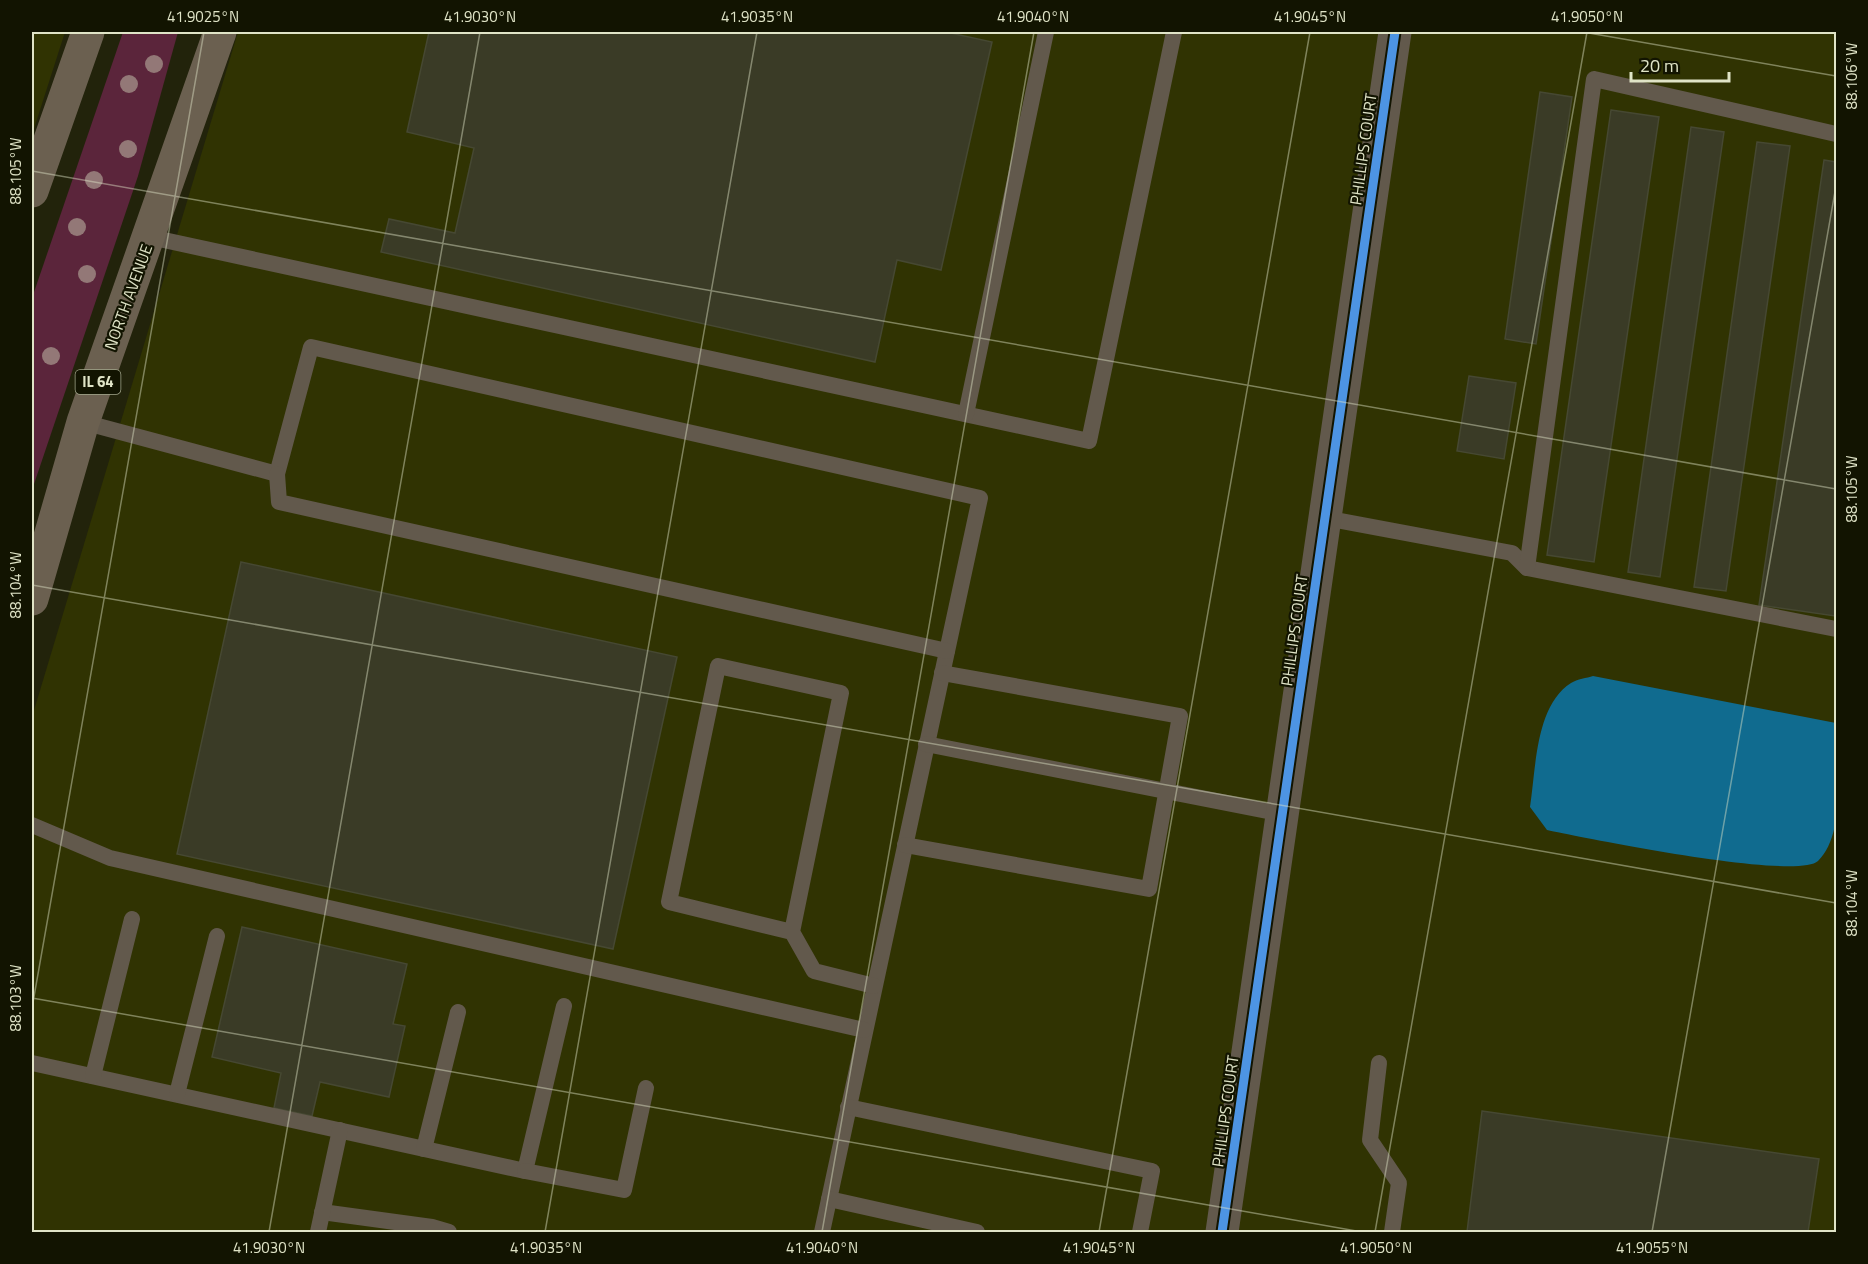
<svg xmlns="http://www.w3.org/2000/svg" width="1868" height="1264" font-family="'Titillium Web',sans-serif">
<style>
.built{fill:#303302}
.green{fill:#5b253b}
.water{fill:#106b8f}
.building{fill:#3a3b26;stroke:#464832;stroke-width:1.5}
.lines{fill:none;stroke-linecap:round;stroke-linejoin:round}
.service{stroke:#62594c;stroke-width:16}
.minor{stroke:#62594c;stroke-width:33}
.primary{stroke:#6b6050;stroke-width:33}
.cycleway-casing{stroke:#121401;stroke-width:13}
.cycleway{stroke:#4d94e3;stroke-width:9}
.tree{fill:#937877}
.ticks{fill:none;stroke:#e0e4c7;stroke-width:1.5;stroke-opacity:0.45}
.labels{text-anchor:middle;stroke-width:4.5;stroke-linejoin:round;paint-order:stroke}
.shield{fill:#121401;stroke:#a2a68c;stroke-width:1.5}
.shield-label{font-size:15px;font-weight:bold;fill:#e0e4c7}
.street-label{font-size:16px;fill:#e0e4c7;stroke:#121401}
.neatline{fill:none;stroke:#e0e4c7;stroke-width:2}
.ticks-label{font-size:15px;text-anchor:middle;fill:#e0e4c7}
</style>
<rect width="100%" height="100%" fill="#22230b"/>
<g class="built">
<polygon points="32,32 65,32 32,135"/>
<polygon points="238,32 1836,32 1836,1232 32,1232 32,717"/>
</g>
<polygon class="green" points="123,32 178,32 138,176 32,490 32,298"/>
<path class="water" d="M1593,676l243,47c1,38 11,110 -18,138 -22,20 -233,-23 -271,-31l-17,-23c6,-38 5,-101 41,-124 6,-4 16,-5 22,-7z"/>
<g class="building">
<polygon points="429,32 946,32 992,42 941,270 897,260 875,362 381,252 389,219 455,233 474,148 407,132"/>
<polygon points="1540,92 1572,97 1536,344 1505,339"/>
<polygon points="1611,110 1659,117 1594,562 1547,555"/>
<polygon points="1691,127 1724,132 1660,577 1628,572"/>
<polygon points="1757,142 1790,146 1726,591 1694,587"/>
<polygon points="1824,160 1836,162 1835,616 1759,605"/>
<polygon points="1469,376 1516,383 1504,459 1457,451"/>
<polygon points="241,562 677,657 613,949 177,854"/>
<polygon points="242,927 407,964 393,1024 405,1026 389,1097 320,1082 312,1116 274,1108 281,1073 212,1057"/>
<polygon points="1482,1111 1819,1159 1808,1232 1467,1232"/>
</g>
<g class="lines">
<g class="service">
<polyline points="150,237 1089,441 1174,32"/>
<polyline points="966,414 1046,32"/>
<polyline points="83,422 277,474 311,347 980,498 822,1232"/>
<polyline points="277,474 279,502 947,651"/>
<polyline points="1325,518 1512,553 1527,568 1836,629"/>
<polyline points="1527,568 1594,79 1836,134"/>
<polyline points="926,744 1283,814"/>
<polyline points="32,825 110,858 864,1030"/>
<polyline points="905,845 1149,889 1180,716 942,673"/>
<polyline points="792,932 841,693 718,666 669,902 792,932 814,971 874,986"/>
<polyline points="32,1063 525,1171 564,1006"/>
<polyline points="1379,1063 1370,1140 1399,1183 1392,1232"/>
<polyline points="93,1076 132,919"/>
<polyline points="177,1094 217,936"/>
<polyline points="848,1107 1152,1171 1140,1232"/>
<polyline points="424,1149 458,1012"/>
<polyline points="525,1171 624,1190 646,1088"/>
<polyline points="829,1199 977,1232"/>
<polyline points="322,1212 432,1227 449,1232"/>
<polyline points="318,1232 340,1130"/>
</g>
<polyline class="minor" points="1222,1232 1395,32"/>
<g class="primary">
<polyline points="32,191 88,32"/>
<polyline points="32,599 83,422 220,32"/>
</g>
<g class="cycleway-casing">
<polyline id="cycleway" points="1222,1232 1395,32"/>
</g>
<use href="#cycleway" class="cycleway"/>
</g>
<g class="tree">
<circle cx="154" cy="64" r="9"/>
<circle cx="129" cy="84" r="9"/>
<circle cx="128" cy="149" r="9"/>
<circle cx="94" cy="180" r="9"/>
<circle cx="77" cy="227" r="9"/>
<circle cx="87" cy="274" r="9"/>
<circle cx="51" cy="356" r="9"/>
</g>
<path class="ticks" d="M1583,32l253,44M32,171l1804,318M32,585l1804,318M32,998l1330,234M32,1008l172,-976M269,1232l211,-1200M545,1232l212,-1200M822,1232l212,-1200M1099,1232l211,-1200M1375,1232l212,-1200M1652,1232l184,-1046"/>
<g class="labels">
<rect class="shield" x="75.5" y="370" width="45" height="24" rx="4.5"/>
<g class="shield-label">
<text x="98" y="387">IL 64</text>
</g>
<g class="street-label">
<text transform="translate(1363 149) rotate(-82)" y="6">PHILLIPS COURT</text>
<text transform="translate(128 297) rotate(-70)" y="6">NORTH AVENUE</text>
<text transform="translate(1294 630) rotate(-82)" y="6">PHILLIPS COURT</text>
<text transform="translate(1225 1111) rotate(-82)" y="6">PHILLIPS COURT</text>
</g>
</g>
<rect width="1868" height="1264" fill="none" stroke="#121401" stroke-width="66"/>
<path d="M1631 72v9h98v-9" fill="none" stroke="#e0e4c7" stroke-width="3"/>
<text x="1640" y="72" font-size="18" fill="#e0e4c7" stroke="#121401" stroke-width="4.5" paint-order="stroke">20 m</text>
<rect x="33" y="33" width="1802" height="1198" class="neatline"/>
<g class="ticks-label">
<text x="203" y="22">41.9025°N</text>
<text x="480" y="22">41.9030°N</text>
<text x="757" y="22">41.9035°N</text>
<text x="1033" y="22">41.9040°N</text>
<text x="1310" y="22">41.9045°N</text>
<text x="1587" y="22">41.9050°N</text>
<text transform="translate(1852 76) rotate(-90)" y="5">88.106°W</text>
<text transform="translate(16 171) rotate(-90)" y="5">88.105°W</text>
<text transform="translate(1852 489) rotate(-90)" y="5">88.105°W</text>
<text transform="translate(16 585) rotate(-90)" y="5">88.104°W</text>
<text transform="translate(1852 903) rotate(-90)" y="5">88.104°W</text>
<text transform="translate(16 998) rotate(-90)" y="5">88.103°W</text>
<text x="269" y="1253">41.9030°N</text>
<text x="546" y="1253">41.9035°N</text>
<text x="822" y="1253">41.9040°N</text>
<text x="1099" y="1253">41.9045°N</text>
<text x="1376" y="1253">41.9050°N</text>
<text x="1652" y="1253">41.9055°N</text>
</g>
</svg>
